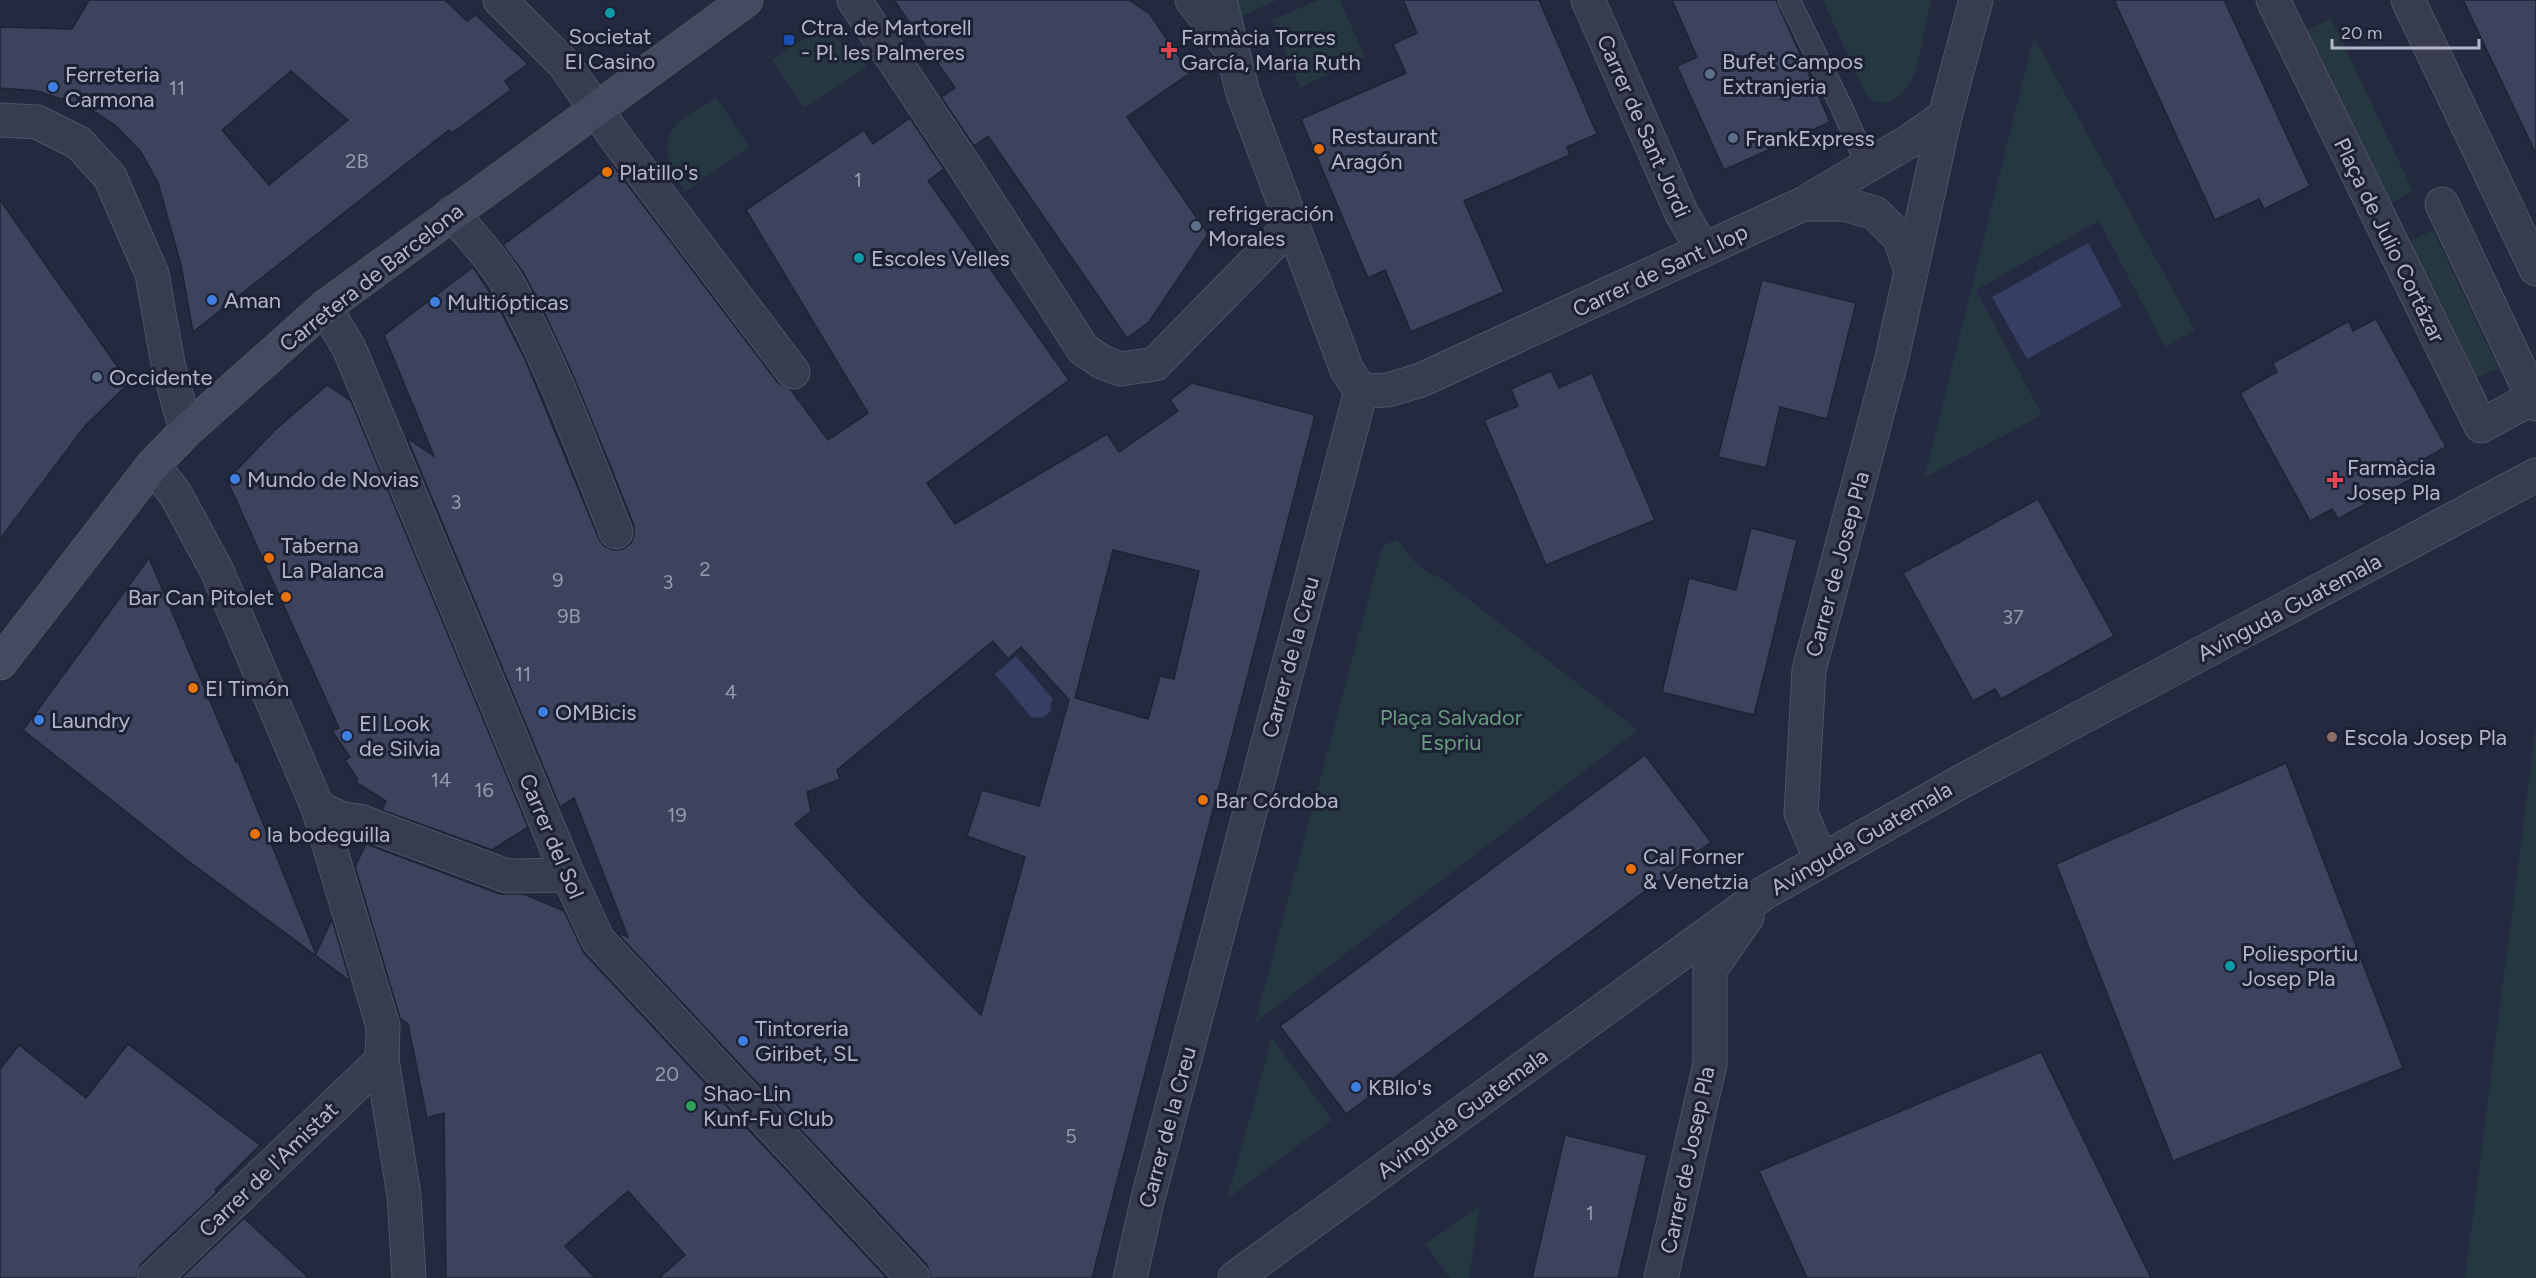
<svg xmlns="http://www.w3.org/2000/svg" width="2536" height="1278" font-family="Figtree,sans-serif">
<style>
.green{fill:#25373f}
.water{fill:#353f64}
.building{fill:#3d435c;stroke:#1e2335;stroke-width:1.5;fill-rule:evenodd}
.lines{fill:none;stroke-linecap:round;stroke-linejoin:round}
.lane-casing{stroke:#4f5466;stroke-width:23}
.street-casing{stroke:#4f5466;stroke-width:35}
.secondary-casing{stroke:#4f5466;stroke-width:35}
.lane{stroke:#373c4e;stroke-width:21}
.street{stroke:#373c4e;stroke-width:33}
.secondary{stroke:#454a61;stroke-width:33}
.culture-dot{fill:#0f9aa8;stroke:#1c2133;stroke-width:2}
.transit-dot{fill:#1a4fb4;stroke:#1c2133;stroke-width:2}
.health-dot{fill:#e0444e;stroke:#1c2133;stroke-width:2}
.service-dot{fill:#5c6f8a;stroke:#1c2133;stroke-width:2}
.shop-dot{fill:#3f7fe0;stroke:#1c2133;stroke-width:2}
.food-dot{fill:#e8710a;stroke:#1c2133;stroke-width:2}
.education-dot{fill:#8d6e63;stroke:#1c2133;stroke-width:2}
.leisure-dot{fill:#2e9e5b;stroke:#1c2133;stroke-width:2}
.labels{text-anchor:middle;stroke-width:6;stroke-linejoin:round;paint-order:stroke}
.number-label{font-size:20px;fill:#969aae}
.poi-label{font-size:22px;fill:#b3b7c9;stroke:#1c2133;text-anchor:start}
.street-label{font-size:22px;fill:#b3b7c9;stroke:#1c2133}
.park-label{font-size:22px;fill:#699b7e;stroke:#1c2133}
</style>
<rect width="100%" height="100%" fill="#23293e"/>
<g class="green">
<polygon points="1234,0 1277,0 1238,18"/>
<polygon points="1319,0 1340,0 1365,58 1300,87 1271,20"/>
<path d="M1823,0h108c-4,17 -13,71 -20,82 -11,18 -30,29 -45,13z"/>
<polygon points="2331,18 2413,191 2389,204 2304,32"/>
<path d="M821,34c22,5 32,15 46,33l-63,41 -32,-48 33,-22z"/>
<polygon points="2034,37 2195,330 2165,347 2099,221 1976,290 2042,415 1924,478"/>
<path d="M716,97l33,50 -64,45c-12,-18 -26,-44 -11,-65 8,-10 32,-22 42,-30z"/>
<polygon points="2433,230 2498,368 2473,380 2406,244"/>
<path d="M1397,540c13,15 23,33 43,37l198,153 -383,293 126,-472 4,-7z"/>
<polygon points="2536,726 2536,1278 2465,1278"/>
<polygon points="1272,1038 1332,1120 1227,1199"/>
<polygon points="1480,1206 1469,1278 1450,1278 1425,1244"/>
</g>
<g class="water">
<polygon points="2088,243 2122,306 2027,359 1992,297"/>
<polygon points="1016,656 1053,699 1050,704 1052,710 1044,717 1032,718 995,674"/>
</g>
<g class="building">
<path d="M89,0h356l22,21 9,-6 52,49 -23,17 6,9 -59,43 -3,-3 -256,202 -12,-67 -23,-82 -17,-31 -26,-27 -28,-18 -50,-16 -37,-3v-61l72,2zM291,71l57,49 -79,65 -47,-55z"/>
<polygon points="894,0 1129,0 1149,13 1190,73 1127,117 1208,234 1149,322 1127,338 988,136 974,146 941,97 955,88"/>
<polygon points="1403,0 1539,0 1597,134 1567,147 1570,155 1464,201 1504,292 1411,332 1385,270 1368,278 1301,119 1406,73 1393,44 1417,33"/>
<polygon points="1672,0 1776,0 1830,122 1724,170 1677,66 1697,57"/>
<polygon points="2114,0 2224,0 2310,186 2264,209 2259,199 2215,220"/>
<polygon points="2463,0 2536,0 2536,154"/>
<path d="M910,118l34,51 -16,12 141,199 -142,103 28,41 152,-90 12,18 59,-41 -8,-11 22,-17 123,32 -223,863h-161l-4,-13 -310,-332 11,4 -54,-139 -14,9 -153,-369 27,18 -50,-121 89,-68 23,35 29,57 74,180 5,7 9,4 10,-1 8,-6 3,-8v-9l-24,-61 -38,-92 -27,-59 -22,-42 -20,-27 109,-81 166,219 13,7 37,50 40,-27 -122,-203 118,-80 9,14zM1113,550l86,21 -25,108 -14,-3 -12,43 -73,-21zM993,641l15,18 13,-12 48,53 -30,106 -57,-16 -15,46 58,21 -44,158 -117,-117 -69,-74 16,-13 -4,-19 33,-13 -3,-9z"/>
<polygon points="0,200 129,383 85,426 0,539"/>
<polygon points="1762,280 1856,303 1827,419 1780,407 1766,468 1718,457"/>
<polygon points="2376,319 2446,447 2417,463 2422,473 2338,519 2332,509 2310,521 2240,393 2277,372 2273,363 2349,321 2353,331"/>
<polygon points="1551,371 1559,388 1592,373 1655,520 1546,565 1484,420 1518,406 1511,389"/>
<polygon points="327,385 351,401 528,827 492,850 382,810 386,801 357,783 357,778 345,760 350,757 332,731 339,728 227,480 276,429"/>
<polygon points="2038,499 2114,636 2001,699 1995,689 1973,701 1903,573"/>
<polygon points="1751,528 1797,540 1754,715 1662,692 1689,578 1736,590"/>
<polygon points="149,558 236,762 237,759 316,954 332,919 350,981 187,860 23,730"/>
<polygon points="1645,755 1711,842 1346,1114 1280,1026"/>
<polygon points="2286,763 2403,1068 2173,1161 2056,864"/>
<polygon points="366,844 500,894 524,894 564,911 584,953 887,1278 659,1278 685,1255 628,1191 565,1246 595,1278 446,1278 444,1113 427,1118 408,1024 400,1018 355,867"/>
<polygon points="128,1044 260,1145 215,1190 217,1192 141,1264 136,1278 0,1278 0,1069 19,1045 86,1098"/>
<polygon points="2041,1052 2151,1278 1807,1278 1759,1171"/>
<polygon points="1565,1135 1647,1155 1618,1278 1532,1278"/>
<polygon points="244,1218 309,1278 181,1278"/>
</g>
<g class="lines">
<g class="lane-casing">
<polyline id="lane" points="1789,0 1841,106 1867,165"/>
</g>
<g class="street-casing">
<g id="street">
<polyline points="500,0 565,65 618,141 793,372"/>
<polyline points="854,0 968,171 1083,349 1102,362 1120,369 1155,364 1291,225"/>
<polyline points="1192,0 1226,43"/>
<polyline points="1588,0 1681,212 1703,250"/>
<polyline points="2273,0 2481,426 2536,396"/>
<polyline points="2408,0 2536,269"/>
<polyline points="0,120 37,122 79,143 110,177 152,274 168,364 186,431"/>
<polyline points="1803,204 1843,204 1875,213 1899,237 1911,270"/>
<polyline points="2442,204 2536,404"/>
<path d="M452,213c21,25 46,51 61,80 41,76 71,159 103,239"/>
<polyline points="325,307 349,348 568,875 598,940 913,1278"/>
<polyline points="1361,391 1388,390 1421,380 1803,204 1911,140 1945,116"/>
<polyline points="153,465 176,495 217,571 318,808 383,1026 382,1060 404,1195 409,1278"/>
<polyline points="318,808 343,819 359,821 507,876 568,875"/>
<polyline points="1821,860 1801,813 1809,670 1892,358 1945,116 1976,0"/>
<polyline points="154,1278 382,1060"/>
<polyline points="1130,1278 1148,1198 1361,391 1347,370 1243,93 1220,0"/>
<polyline points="1235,1278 1764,893 1964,780 2536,475"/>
<polyline points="1661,1278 1710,1064 1710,970 1747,917"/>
</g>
</g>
<g class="secondary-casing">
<polyline id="secondary" points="0,663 153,465 186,431 325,307 746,0"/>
</g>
<use href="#lane" class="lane"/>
<use href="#street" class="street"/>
<use href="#secondary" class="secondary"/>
</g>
<g class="culture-dot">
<circle cx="610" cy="13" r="6"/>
<circle cx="859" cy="258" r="6"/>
<circle cx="2230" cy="966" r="6"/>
</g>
<rect class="transit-dot" x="783" y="34" width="12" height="12" rx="3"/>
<g class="health-dot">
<path d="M1166 41h6v6h6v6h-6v6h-6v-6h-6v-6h6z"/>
<path d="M2332 471h6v6h6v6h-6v6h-6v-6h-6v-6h6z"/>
</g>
<g class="service-dot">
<circle cx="1710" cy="74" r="6"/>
<circle cx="1733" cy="138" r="6"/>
<circle cx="1196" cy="226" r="6"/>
<circle cx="97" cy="377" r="6"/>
</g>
<g class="shop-dot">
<circle cx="53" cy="87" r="6"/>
<circle cx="212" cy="300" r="6"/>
<circle cx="435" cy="302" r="6"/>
<circle cx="235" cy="479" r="6"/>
<circle cx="543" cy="712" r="6"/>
<circle cx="39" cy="720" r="6"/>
<circle cx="347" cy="736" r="6"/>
<circle cx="743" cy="1041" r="6"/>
<circle cx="1356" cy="1087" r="6"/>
</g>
<g class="food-dot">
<circle cx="1319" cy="149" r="6"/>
<circle cx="607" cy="172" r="6"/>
<circle cx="269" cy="558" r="6"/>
<circle cx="286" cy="597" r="6"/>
<circle cx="193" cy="688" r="6"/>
<circle cx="1203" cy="800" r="6"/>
<circle cx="255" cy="834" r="6"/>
<circle cx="1631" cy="869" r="6"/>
</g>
<circle class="education-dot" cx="2332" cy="737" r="6"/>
<circle class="leisure-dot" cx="691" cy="1106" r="6"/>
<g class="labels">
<g class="number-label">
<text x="177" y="95">11</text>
<text x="357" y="168">2B</text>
<text x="858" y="187">1</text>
<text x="456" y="509">3</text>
<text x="705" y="576">2</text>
<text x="558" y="587">9</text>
<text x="668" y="589">3</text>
<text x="569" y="623">9B</text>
<text x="2013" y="624">37</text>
<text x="523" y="681">11</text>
<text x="731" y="699">4</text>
<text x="441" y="787">14</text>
<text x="484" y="797">16</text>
<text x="677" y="822">19</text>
<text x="667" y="1081">20</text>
<text x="1071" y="1143">5</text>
<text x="1590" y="1220">1</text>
</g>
<g class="poi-label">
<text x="801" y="35">Ctra. de Martorell<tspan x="801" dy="25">- Pl. les Palmeres</tspan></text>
<text x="610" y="44" text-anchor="middle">Societat<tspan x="610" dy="25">El Casino</tspan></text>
<text x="1181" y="45">Farmàcia Torres<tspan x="1181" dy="25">García, Maria Ruth</tspan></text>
<text x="1722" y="69">Bufet Campos<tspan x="1722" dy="25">Extranjeria</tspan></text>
<text x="65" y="82">Ferreteria<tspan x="65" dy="25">Carmona</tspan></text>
<text x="1331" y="144">Restaurant<tspan x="1331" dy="25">Aragón</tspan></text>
<text x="1745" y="146">FrankExpress</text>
<text x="619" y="180">Platillo's</text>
<text x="1208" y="221">refrigeración<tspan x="1208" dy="25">Morales</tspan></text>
<text x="871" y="266">Escoles Velles</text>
<text x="224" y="308">Aman</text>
<text x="447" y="310">Multiópticas</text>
<text x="109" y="385">Occidente</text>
<text x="2347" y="475">Farmàcia<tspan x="2347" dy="25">Josep Pla</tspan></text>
<text x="247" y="487">Mundo de Novias</text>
<text x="281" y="553">Taberna<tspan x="281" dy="25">La Palanca</tspan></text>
<text x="274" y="605" text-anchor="end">Bar Can Pitolet</text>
<text x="205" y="696">El Timón</text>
<text x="555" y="720">OMBicis</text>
<text x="51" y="728">Laundry</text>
<text x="359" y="731">El Look<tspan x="359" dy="25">de Silvia</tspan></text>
<text x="2344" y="745">Escola Josep Pla</text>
<text x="1215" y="808">Bar Córdoba</text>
<text x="267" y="842">la bodeguilla</text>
<text x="1643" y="864">Cal Forner<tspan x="1643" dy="25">&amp; Venetzia</tspan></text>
<text x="2242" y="961">Poliesportiu<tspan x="2242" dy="25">Josep Pla</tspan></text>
<text x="755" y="1036">Tintoreria<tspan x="755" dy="25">Giribet, SL</tspan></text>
<text x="1368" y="1095">KBllo's</text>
<text x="703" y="1101">Shao-Lin<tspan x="703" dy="25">Kunf-Fu Club</tspan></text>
</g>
<g class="street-label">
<text transform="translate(1644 126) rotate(66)" y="8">Carrer de Sant Jordi</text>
<text transform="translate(2390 240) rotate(64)" y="8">Plaça de Julio Cortázar</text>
<text transform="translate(1660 270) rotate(-25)" y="8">Carrer de Sant Llop</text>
<text transform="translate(371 277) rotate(-38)" y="8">Carretera de Barcelona</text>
<text transform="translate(1837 564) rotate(-75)" y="8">Carrer de Josep Pla</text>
<text transform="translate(2289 607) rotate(-28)" y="8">Avinguda Guatemala</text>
<text transform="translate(1290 657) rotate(-75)" y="8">Carrer de la Creu</text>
<text transform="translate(552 836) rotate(67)" y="8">Carrer del Sol</text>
<text transform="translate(1861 838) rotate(-30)" y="8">Avinguda Guatemala</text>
<text transform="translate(1462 1113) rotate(-36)" y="8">Avinguda Guatemala</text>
<text transform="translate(1167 1127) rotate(-75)" y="8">Carrer de la Creu</text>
<text transform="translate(1687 1160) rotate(-78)" y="8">Carrer de Josep Pla</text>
<text transform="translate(268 1169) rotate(-44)" y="8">Carrer de l'Amistat</text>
</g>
<g class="park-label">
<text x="1451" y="725">Plaça Salvador<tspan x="1451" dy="25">Espriu</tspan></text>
</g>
</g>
<path d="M2332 39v9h147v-9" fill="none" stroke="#b3b7c9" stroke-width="3"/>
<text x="2341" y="39" font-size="18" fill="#b3b7c9" stroke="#1c2133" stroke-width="4.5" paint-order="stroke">20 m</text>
</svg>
